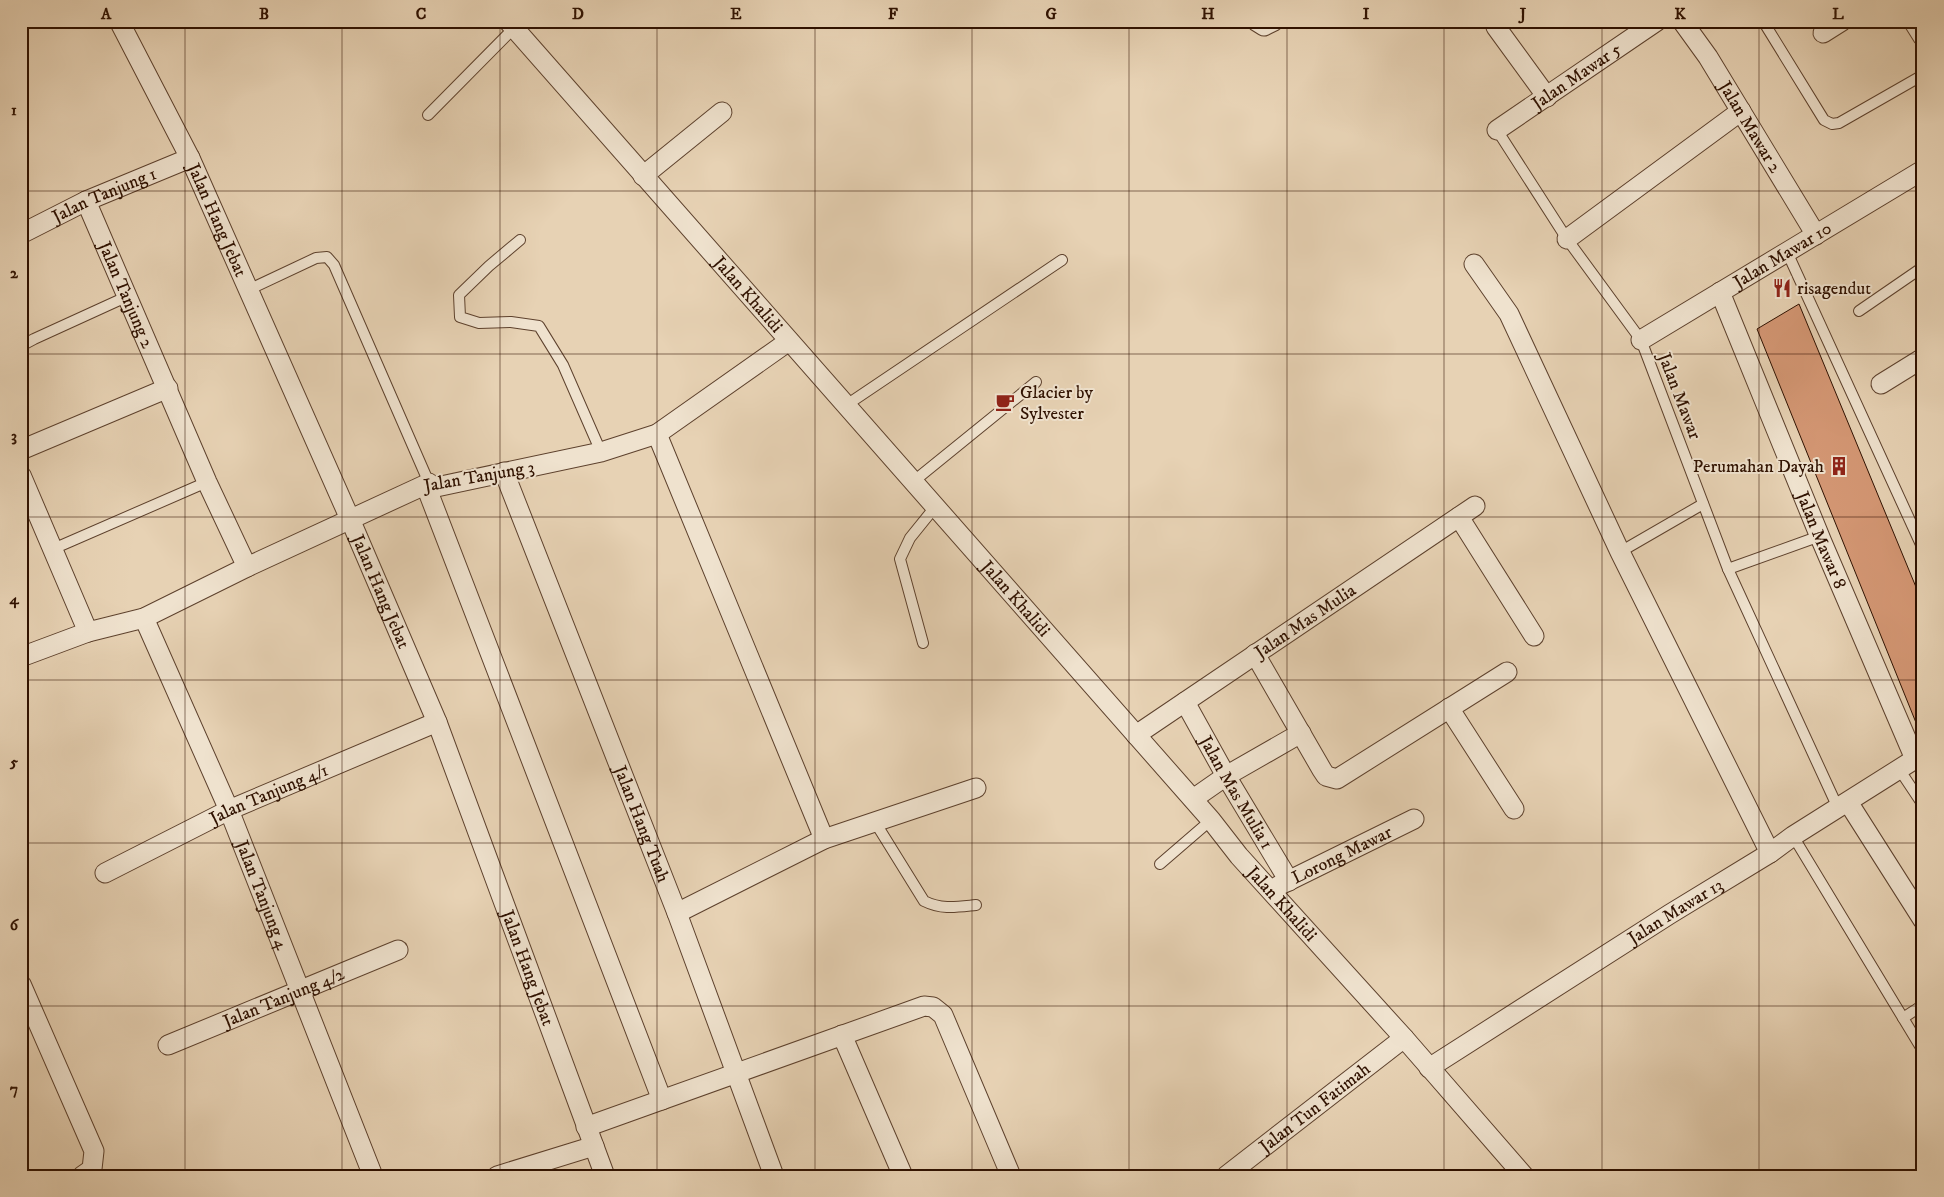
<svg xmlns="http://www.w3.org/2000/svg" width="1944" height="1197" font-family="'IM FELL DW Pica',serif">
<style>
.building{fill:#d49774;stroke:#2f1100}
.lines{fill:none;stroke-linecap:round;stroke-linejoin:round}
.lane-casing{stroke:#5d412d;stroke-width:12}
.street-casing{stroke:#5d412d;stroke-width:21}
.lane{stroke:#efe2ce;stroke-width:10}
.street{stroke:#efe2ce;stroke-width:19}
.grid{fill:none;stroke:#2f1100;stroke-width:1;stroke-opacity:0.55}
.labels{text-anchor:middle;stroke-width:4;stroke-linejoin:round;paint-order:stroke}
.street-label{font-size:18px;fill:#2f1100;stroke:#efe2ce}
.poi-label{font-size:18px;fill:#2f1100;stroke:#efe2ce;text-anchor:start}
.neatline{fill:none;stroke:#2f1100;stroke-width:2}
.grid-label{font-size:16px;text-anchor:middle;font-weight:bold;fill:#2f1100}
</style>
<rect width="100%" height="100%" fill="#e7d2b4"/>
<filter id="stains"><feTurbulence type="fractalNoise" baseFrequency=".004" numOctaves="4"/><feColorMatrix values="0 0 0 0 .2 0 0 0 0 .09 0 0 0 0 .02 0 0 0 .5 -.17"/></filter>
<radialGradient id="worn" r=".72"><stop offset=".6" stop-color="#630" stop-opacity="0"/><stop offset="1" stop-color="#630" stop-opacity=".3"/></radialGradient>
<polygon class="building" points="1799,304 1923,604 1923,740 1757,329"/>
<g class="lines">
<g class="lane-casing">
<g id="lane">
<polyline points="1763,21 1824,120 1832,124 1839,123 1923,75"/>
<polyline points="428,115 514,28"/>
<polyline points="1497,130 1567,239 1641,340 1728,569 1838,808"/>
<polyline points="520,240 489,266 459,295 460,317 479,323 511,322 539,326 563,365 601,452"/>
<polyline points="1787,252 1923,549"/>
<polyline points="248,290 316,258 327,257 334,265 429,483"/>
<polyline points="1859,311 1923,267"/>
<polyline points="21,346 34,339 126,297"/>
<polyline points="845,406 1062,260"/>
<polyline points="914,481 1036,382"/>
<polyline points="53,549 207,482"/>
<polyline points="1620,552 1703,504"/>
<polyline points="1728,569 1820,536"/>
<polyline points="923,643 900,559 910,538 935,507"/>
<polyline points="1899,769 1923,805"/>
<path d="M875,822l49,79c18,9 33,6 52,4"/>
<polyline points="1793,836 1923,1051"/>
<polyline points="1160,864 1211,820"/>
<polyline points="1903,1018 1923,1005"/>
</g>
</g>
<g class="street-casing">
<g id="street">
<path id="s1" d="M119,21l71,137 160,361 87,203 168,454"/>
<path id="s2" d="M508,21l703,799 28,36 165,182 120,138"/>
<polyline points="1256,21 1264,26 1274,21"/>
<path id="s3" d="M1682,21l26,36 108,178"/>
<polyline points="1913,21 1923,37"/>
<polyline points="1496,27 1547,97"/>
<polyline points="1823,33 1842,21"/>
<path id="s4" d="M1497,130l160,-109"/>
<polyline points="643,176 722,112"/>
<path id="s5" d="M86,201l121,281 40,85"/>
<path id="s6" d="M21,234l65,-33 104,-43"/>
<polyline points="1567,239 1741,111"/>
<polyline points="1474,264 1509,314 1620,552 1770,853"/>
<path id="s7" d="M1720,292l102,250 93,217"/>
<path id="s8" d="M1641,340l282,-170"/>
<polyline points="1881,384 1923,358"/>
<polyline points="657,434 824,839"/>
<polyline points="21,450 168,388"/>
<path id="s9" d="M504,472l173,441 97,263"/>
<polyline points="21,475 88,632"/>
<polyline points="427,489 662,1100"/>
<polyline points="1459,517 1534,636"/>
<path id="s10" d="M144,618l85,192 144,366"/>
<polyline points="1255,654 1322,770 1326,776 1337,779 1507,672"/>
<polyline points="21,657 88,632 144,618 247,567 429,483 427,489 601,452 657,434 789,341"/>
<path id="s11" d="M1185,702l41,74 63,105"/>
<polyline points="1449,708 1514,809"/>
<path id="s12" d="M1136,735l339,-229"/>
<polyline points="1193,799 1226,776 1301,733"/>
<polyline points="1848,802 1923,920"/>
<path id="s13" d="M105,873l124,-63 208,-88"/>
<path id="s14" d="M1278,886l136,-67"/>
<polyline points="677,913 824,839 976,788"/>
<polyline points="21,984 94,1151 92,1169 82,1176"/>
<polyline points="842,1035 903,1176"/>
<path id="s15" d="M168,1045l230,-95"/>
<path id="s16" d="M1429,1068l241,-154 100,-61 23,-17 130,-82"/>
<polyline points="586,1127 924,1006 933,1007 943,1015 1011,1176"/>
<polyline points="497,1176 594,1146"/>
<path id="s17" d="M1226,1176l178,-138"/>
</g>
</g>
<use href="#lane" class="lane"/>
<use href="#street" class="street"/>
</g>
<path class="grid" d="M185,21v1155M342,21v1155M500,21v1155M657,21v1155M815,21v1155M972,21v1155M1129,21v1155M1287,21v1155M1444,21v1155M1602,21v1155M1759,21v1155M21,191h1902M21,354h1902M21,517h1902M21,680h1902M21,843h1902M21,1006h1902"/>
<defs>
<g id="restaurant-bare" transform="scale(1.5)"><path d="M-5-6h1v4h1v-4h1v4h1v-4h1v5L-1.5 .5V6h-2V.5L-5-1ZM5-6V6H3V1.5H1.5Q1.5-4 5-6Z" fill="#8f2418" stroke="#efe2ce" stroke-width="2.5" paint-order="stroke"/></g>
<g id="cafe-bare" transform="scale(1.5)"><path d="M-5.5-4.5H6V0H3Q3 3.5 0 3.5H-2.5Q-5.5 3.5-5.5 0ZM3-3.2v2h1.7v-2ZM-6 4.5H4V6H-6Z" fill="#8f2418" stroke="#efe2ce" stroke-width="2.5" paint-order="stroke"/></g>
<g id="building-bare" transform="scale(1.5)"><path d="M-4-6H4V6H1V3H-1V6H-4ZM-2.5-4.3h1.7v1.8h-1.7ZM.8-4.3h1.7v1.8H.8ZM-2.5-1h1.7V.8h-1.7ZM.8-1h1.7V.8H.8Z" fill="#8f2418" stroke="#efe2ce" stroke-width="2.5" paint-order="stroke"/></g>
</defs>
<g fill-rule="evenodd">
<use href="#restaurant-bare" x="1782" y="288"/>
<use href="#cafe-bare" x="1005" y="402"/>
<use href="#building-bare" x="1839" y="466"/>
</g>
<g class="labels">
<g class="street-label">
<text dy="6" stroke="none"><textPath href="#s4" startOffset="96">Jalan Mawar 5</textPath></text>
<text dy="6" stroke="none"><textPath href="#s3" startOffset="126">Jalan Mawar 2</textPath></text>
<text dy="6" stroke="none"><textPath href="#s6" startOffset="92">Jalan Tanjung 1</textPath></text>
<text dy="6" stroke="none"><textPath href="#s1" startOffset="222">Jalan Hang Jebat</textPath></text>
<text dy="6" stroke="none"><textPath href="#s8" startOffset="165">Jalan Mawar 10</textPath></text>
<text dy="6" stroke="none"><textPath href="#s5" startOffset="102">Jalan Tanjung 2</textPath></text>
<text dy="6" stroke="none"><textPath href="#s2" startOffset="364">Jalan Khalidi</textPath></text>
<text transform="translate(1680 396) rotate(69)" y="6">Jalan Mawar</text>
<text transform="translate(479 476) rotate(-10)" y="6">Jalan Tanjung 3</text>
<text dy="6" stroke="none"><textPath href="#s7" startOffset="268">Jalan Mawar 8</textPath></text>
<text dy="6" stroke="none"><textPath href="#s1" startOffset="628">Jalan Hang Jebat</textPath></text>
<text dy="6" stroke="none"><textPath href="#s2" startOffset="769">Jalan Khalidi</textPath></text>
<text dy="6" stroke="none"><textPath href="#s12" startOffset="204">Jalan Mas Mulia</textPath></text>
<text dy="6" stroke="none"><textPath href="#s11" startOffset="104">Jalan Mas Mulia 1</textPath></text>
<text dy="6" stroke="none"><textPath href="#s13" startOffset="182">Jalan Tanjung 4/1</textPath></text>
<text dy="6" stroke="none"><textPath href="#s9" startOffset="378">Jalan Hang Tuah</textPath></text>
<text dy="6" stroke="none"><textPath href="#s14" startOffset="71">Lorong Mawar</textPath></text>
<text dy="6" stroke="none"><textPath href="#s10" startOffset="301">Jalan Tanjung 4</textPath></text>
<text dy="6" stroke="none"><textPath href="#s2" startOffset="1174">Jalan Khalidi</textPath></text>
<text dy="6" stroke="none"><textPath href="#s16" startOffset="292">Jalan Mawar 13</textPath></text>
<text dy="6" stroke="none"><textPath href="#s1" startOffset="1032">Jalan Hang Jebat</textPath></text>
<text dy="6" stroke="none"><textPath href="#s15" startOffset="125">Jalan Tanjung 4/2</textPath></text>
<text dy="6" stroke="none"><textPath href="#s17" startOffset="112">Jalan Tun Fatimah</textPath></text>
</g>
<g class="poi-label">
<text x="1797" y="294">risagendut</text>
<text x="1020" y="398">Glacier by<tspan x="1020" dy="21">Sylvester</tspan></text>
<text x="1824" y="472" text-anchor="end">Perumahan Dayah</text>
</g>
</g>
<rect width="1944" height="1197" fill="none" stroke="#e7d2b4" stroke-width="55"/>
<rect x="28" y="28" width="1888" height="1142" class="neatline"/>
<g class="grid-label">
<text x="106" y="19">A</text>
<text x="264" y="19">B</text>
<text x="421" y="19">C</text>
<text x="578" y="19">D</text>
<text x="736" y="19">E</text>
<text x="893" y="19">F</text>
<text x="1051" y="19">G</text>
<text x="1208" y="19">H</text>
<text x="1366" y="19">I</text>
<text x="1523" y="19">J</text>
<text x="1680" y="19">K</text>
<text x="1838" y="19">L</text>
<text x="14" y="115">1</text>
<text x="14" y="278">2</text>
<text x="14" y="441">3</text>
<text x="14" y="604">4</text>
<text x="14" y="767">5</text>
<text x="14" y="930">6</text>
<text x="14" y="1094">7</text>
</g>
<rect width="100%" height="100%" filter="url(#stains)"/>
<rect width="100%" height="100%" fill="url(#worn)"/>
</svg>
